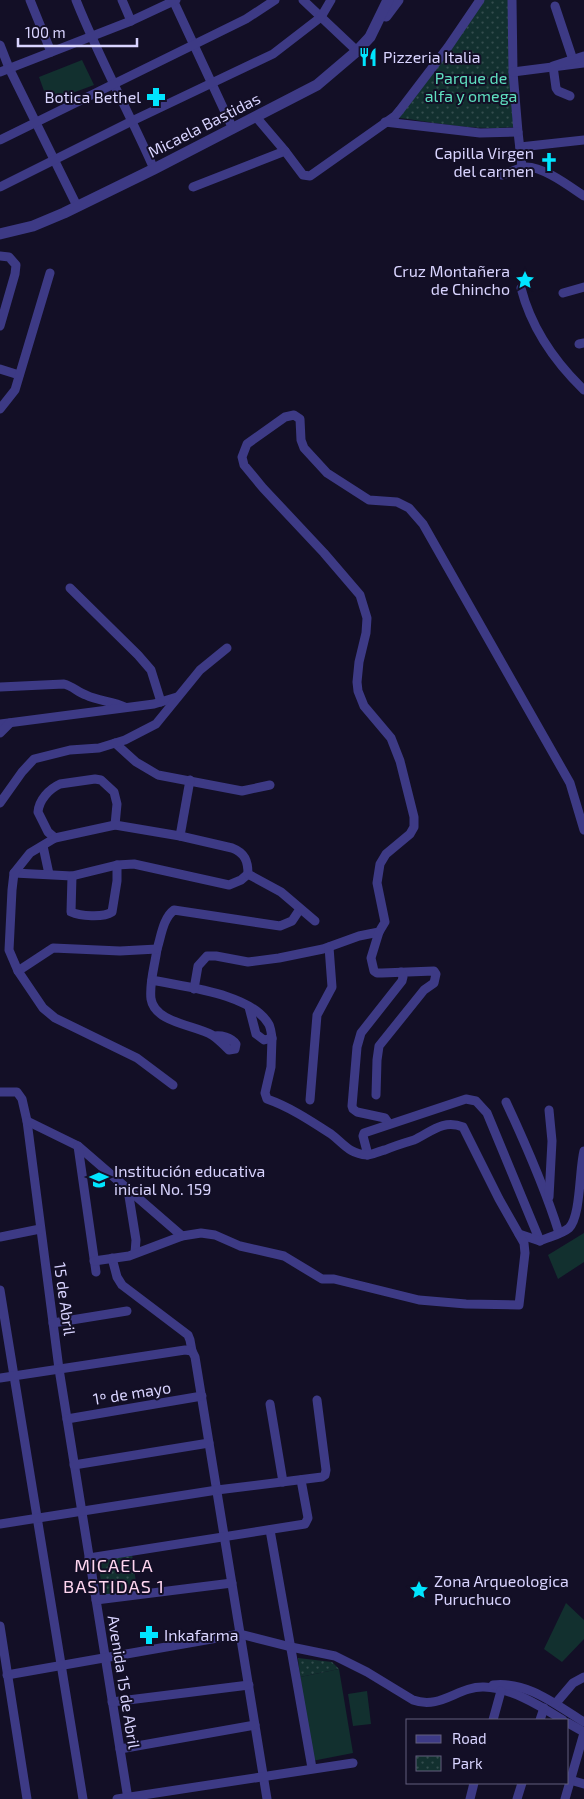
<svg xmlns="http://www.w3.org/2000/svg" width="584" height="1799" font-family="'Exo 2',sans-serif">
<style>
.grass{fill:#12302f}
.park{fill:url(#park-dots)}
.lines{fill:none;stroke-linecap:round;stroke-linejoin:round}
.minor{stroke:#3d3a85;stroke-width:9}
.tertiary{stroke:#3d3a85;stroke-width:11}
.labels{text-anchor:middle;stroke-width:4;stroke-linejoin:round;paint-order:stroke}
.poi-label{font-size:16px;fill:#d9d4ff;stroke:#130f26;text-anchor:start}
.park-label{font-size:16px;fill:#5fe0c0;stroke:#130f26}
.street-label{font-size:16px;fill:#d9d4ff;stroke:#130f26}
.neighbourhood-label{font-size:18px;letter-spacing:1px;fill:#ffd6f0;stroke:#130f26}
</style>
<defs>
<pattern id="park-dots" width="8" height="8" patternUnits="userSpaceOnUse" patternTransform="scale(1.25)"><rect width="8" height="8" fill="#12302f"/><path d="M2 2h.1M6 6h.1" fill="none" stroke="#344d4e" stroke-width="1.8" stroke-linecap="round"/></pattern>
</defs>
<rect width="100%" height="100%" fill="#130f26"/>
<g class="grass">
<polygon points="82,60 94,85 48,102 39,77"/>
<polygon points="584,1233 584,1262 558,1279 548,1255"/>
<polygon points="566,1603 584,1620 584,1639 562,1662 544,1649"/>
<polygon points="339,1669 353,1753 312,1761 300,1677"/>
<polygon points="367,1691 371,1724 353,1726 348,1694"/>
</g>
<g class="park">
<path d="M482,0h26l6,127c-39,4 -76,-4 -114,-9l-2,-3z"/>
<polygon points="132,1554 137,1590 103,1596 98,1559"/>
<polygon points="298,1658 332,1662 339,1669 300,1677"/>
</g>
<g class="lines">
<g class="minor">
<polyline points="30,0 51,52"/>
<path d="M76,0c23,58 53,112 78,169"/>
<polyline points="122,0 131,21"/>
<polyline points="173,0 233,129"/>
<polyline points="303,0 357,51"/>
<polyline points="512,0 513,72 518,132 522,167"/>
<polyline points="555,6 573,60"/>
<polyline points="0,45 9,68 77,206"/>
<polyline points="0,72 131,21 176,0"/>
<polyline points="513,72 584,63"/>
<polyline points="570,96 558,91 556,88 553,66 584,56"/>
<polyline points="256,117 285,151 303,175 310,176 395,116 400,110 448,47 480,0"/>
<polyline points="385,122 480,133 518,132"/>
<polyline points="0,140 246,19 275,0"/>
<polyline points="520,147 584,140"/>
<path d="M502,175c7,-2 16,-7 23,-8 18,-1 44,19 59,29"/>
<polyline points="0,187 132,121 273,54 321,17 331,0"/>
<polyline points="193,187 285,151"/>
<polyline points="0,256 9,257 16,265 15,274 0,326"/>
<path d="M521,288c10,39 34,74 63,102"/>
<polyline points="563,293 584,287"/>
<polyline points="579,344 584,343"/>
<polyline points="0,369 19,375"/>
<polyline points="0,409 15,390 50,273"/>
<polyline points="70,588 138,655 151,670 161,702"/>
<path d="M0,687l64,-3c8,2 14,8 22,11 12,6 26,6 39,12"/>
<polyline points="0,724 154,704 177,697"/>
<polyline points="0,733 10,723"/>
<polyline points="115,743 136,762 158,775 242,791 270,785"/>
<polyline points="0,803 22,772 34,759 70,750 99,748 125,740 156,724 200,670 227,648"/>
<polyline points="180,836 190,780"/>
<path d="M55,838l-7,-6 -10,-20c1,-12 11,-23 22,-28l35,-5 6,1 13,12 3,12 -2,21"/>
<polyline points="43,846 49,874"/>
<polyline points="14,873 72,876 117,865 134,864 229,885 241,880 248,874"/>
<path d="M72,876l-1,36c9,4 32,6 41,0l5,-31v-16"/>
<path d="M157,949c-2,16 -8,34 -6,50 4,24 44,26 61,36 6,4 12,10 17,15l6,-1 1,-5c-5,-7 -15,-9 -22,-8"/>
<path d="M18,971l35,-23 67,3 37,-2c4,-12 6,-31 17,-39l106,16 12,-5 8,-12"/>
<path d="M152,980c32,7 97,13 116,43 3,4 3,10 4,15l-8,2 -8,-6 -7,-27"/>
<polyline points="194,989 198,966 207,956 216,956 248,962 279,958 323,949 359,936 379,932 385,922 377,883 380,864 386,854 410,834 414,827 414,817 400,761 391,738 364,706 358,691 357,682 359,662 366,633 367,618 360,595 324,553 263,488 244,465 242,457 247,444 285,417 294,415 300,419 301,440 304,448 327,473 369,500 397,502 409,508 423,524 570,783 584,830"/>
<path d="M173,1085l-36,-27 -82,-40 -12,-10 -25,-37 -9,-21 3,-60 2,-17 16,-20 25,-15 60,-13 65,11 52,12c13,5 16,13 16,26l33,18 34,29"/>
<polyline points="0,1092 17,1092 22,1099 27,1121 59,1369 128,1799"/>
<polyline points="376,1095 377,1060 379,1046 424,990 434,983 436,974 434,971 382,973 377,973 374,971 371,958 379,932"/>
<polyline points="310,1100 317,1015 332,987 329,947"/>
<path d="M506,1102c20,43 39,86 53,131"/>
<polyline points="549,1110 552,1141 549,1197"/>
<polyline points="27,1121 78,1146 182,1236"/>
<polyline points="389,1124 385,1118 357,1112 353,1109 352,1106 357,1047 361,1033 402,981 403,977 401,972"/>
<polyline points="78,1146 96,1272"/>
<polyline points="368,1155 363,1136 364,1133 466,1099 476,1101 487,1113 540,1241"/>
<polyline points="128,1190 136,1240 135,1253"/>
<path d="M519,1234l21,7c9,-4 22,-7 29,-13 12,-12 10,-58 15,-77"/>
<polyline points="0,1237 40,1229"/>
<polyline points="112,1258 117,1277 122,1285 188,1335 190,1340 192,1351 195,1357 267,1799"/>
<path d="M94,1261l35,-5 53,-20 19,-3 14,2 25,11 44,10 38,23h12l85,21 47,4 53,1 6,-52 -1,-10 -25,-44 -36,-72c-20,-8 -32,5 -49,13 -10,3 -20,6 -29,10 -6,1 -13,5 -18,5 -18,-1 -24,-12 -36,-21 -20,-13 -41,-27 -64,-35l-2,-6 6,-26 1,-29"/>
<polyline points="0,1290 83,1799"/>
<polyline points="53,1323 127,1311"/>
<polyline points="0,1378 185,1350 192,1351"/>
<polyline points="270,1404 283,1482"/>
<polyline points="67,1419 202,1396"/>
<polyline points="74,1465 209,1443"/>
<polyline points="0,1524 217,1490 322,1477 325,1475 326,1470 317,1400"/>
<polyline points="270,1530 312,1768"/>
<polyline points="89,1558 305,1524 308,1518 301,1480"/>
<polyline points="96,1600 232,1583"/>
<polyline points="0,1626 27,1799"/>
<path d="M7,1675l233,-41 51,13 44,9 32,16 46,28c28,10 45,-14 71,-13 28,1 56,19 79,33"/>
<path d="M493,1685c35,-4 63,20 91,37"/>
<polyline points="112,1702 249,1685"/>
<polyline points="556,1703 573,1683 584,1677"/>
<polyline points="493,1720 501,1691"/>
<polyline points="540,1720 544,1708"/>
<polyline points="568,1723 584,1732"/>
<polyline points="120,1749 255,1725"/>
<polyline points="570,1780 584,1784"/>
<polyline points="117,1799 353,1763"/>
<polyline points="470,1799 474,1783"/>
<polyline points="517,1799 522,1783"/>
<polyline points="565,1799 584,1733"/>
</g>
<g class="tertiary">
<polyline points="386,16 398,0"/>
<polyline points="0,234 33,226 64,213 154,169 317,85 357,51 370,37 388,0"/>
</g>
</g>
<defs>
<g id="restaurant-bare" transform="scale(1.5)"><path d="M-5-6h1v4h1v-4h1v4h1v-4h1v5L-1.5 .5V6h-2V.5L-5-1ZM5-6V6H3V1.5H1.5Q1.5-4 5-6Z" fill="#00e5ff" stroke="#130f26" stroke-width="2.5" paint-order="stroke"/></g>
<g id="pharmacy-bare" transform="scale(1.5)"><path d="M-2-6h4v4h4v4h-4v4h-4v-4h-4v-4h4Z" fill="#00e5ff" stroke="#130f26" stroke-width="2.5" paint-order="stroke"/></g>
<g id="church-bare" transform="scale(1.5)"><path d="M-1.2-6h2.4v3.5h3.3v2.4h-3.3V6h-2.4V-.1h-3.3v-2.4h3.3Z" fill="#00e5ff" stroke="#130f26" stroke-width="2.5" paint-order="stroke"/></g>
<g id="sight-bare" transform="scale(1.5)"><path d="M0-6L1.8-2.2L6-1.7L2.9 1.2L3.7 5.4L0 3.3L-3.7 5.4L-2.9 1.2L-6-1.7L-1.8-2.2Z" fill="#00e5ff" stroke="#130f26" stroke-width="2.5" paint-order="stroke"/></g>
<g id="school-bare" transform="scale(1.5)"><path d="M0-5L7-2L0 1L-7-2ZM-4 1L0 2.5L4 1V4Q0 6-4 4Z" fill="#00e5ff" stroke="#130f26" stroke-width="2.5" paint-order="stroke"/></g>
</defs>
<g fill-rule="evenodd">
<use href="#restaurant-bare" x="368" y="57"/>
<use href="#pharmacy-bare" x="156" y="97"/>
<use href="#church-bare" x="549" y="162"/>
<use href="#sight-bare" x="525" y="280"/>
<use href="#school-bare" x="99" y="1180"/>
<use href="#sight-bare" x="419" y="1590"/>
<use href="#pharmacy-bare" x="149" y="1635"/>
</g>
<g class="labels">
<g class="poi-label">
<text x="383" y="63">Pizzeria Italia</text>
<text x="141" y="103" text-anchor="end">Botica Bethel</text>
<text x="534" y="159" text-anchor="end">Capilla Virgen<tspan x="534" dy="18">del carmen</tspan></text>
<text x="510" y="277" text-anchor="end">Cruz Montañera<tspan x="510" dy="18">de Chincho</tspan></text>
<text x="114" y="1177">Institución educativa<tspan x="114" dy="18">inicial No. 159</tspan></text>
<text x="434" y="1587">Zona Arqueologica<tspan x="434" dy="18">Puruchuco</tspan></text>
<text x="164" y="1641">Inkafarma</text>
</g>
<g class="park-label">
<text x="471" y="84">Parque de<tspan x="471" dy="18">alfa y omega</tspan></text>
</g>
<g class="street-label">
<text transform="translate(204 125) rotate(-27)" y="6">Micaela Bastidas</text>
<text transform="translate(65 1299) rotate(82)" y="6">15 de Abril</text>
<text transform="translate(132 1393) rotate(-9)" y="6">1º de mayo</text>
<text transform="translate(124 1682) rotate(81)" y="6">Avenida 15 de Abril</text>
</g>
<g class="neighbourhood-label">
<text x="114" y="1572">MICAELA<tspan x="114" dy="21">BASTIDAS 1</tspan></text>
</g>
</g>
<rect x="406" y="1719" width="162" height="65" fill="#130f26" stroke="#625e7d"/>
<rect x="416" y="1735" width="25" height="8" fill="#3d3a85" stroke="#625e7d"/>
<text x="452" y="1744" font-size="15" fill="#d9d4ff">Road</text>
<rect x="416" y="1756" width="25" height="15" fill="url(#park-dots)" stroke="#625e7d"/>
<text x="452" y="1769" font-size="15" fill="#d9d4ff">Park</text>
<path d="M18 38v8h119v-8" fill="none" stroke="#d9d4ff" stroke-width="2.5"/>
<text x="25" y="38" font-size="15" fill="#d9d4ff" stroke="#130f26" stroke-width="4" paint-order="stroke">100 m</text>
</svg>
